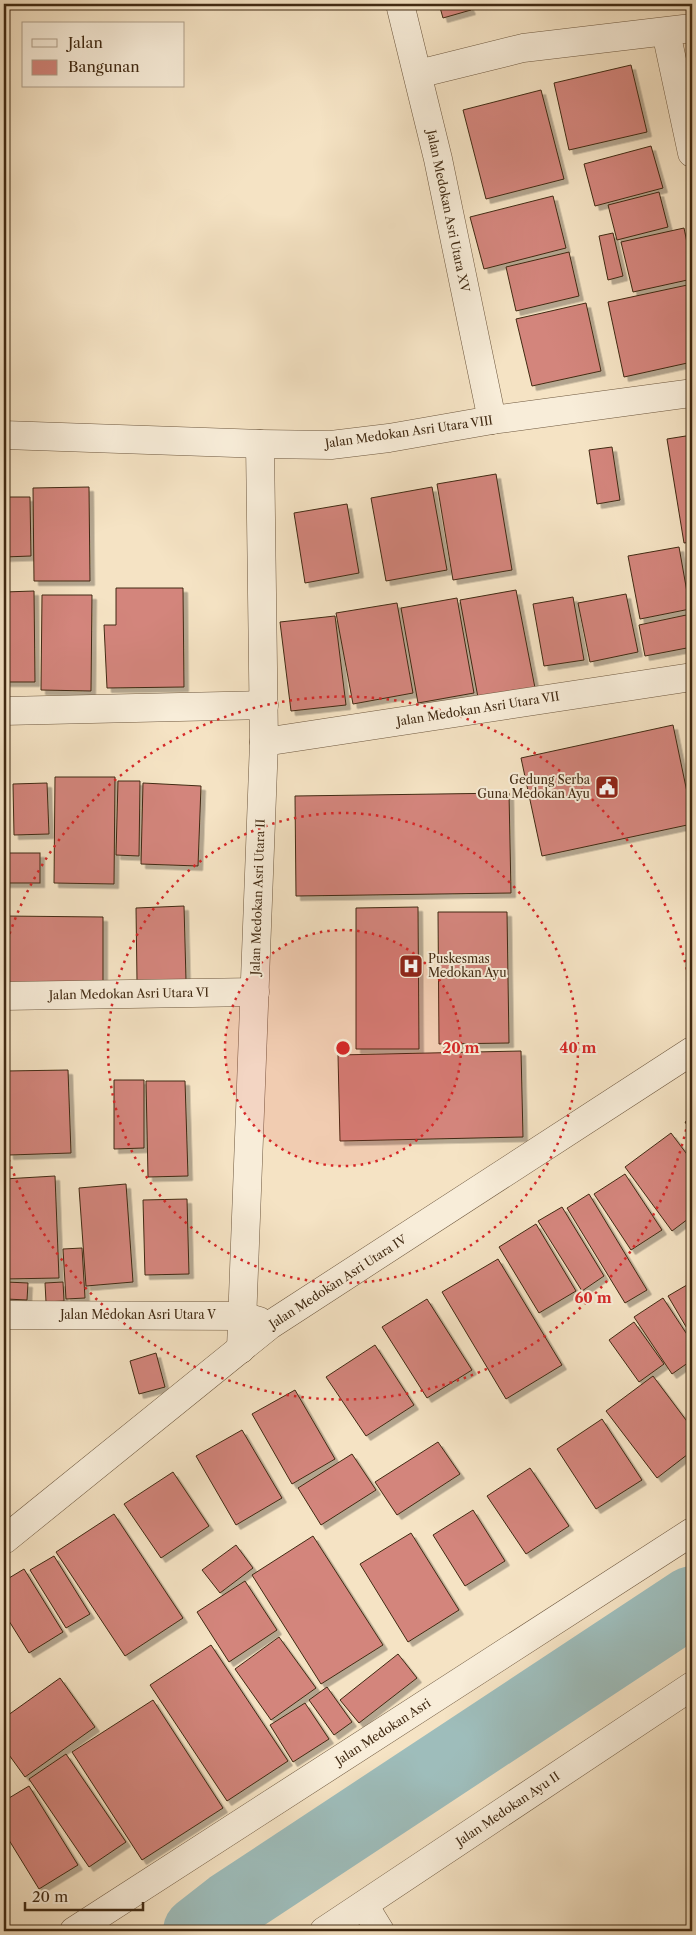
<svg xmlns="http://www.w3.org/2000/svg" width="696" height="1935" font-family="'Libre Caslon Text',serif">
<style>
.lines{fill:none;stroke-linecap:round;stroke-linejoin:round}
.river{stroke:#9ebdbb;stroke-width:70}
.building{fill:#d3857b;stroke:#412a13;filter:url(#shadow)}
.minor-casing{stroke:#6e583f;stroke-width:29}
.minor{stroke:#f8edd9;stroke-width:28}
.ring{fill:none;stroke:#d62828;stroke-width:2.5;stroke-dasharray:2.5 5}
.labels{text-anchor:middle;stroke-width:4;stroke-linejoin:round;paint-order:stroke}
.street-label{font-size:12px;fill:#412a13;stroke:#f8edd9}
.poi-label{font-size:12px;fill:#412a13;stroke:#f8edd9;text-anchor:end}
.centre{fill:#d62828;stroke:#f8edd9;stroke-width:2.5}
.ring-label{font-size:15px;text-anchor:middle;font-weight:bold;fill:#d62828;stroke:#f8edd9;stroke-width:4;stroke-linejoin:round;paint-order:stroke}
</style>
<defs>
<filter id="shadow"><feDropShadow dx="4.5" dy="4.5" stdDeviation="0" flood-color="#0004"/></filter>
</defs>
<rect width="100%" height="100%" fill="#f5e3c4"/>
<filter id="stains"><feTurbulence type="fractalNoise" baseFrequency=".004" numOctaves="4"/><feColorMatrix values="0 0 0 0 .2 0 0 0 0 .09 0 0 0 0 .02 0 0 0 .5 -.17"/></filter>
<radialGradient id="worn" r=".72"><stop offset=".6" stop-color="#630" stop-opacity="0"/><stop offset="1" stop-color="#630" stop-opacity=".3"/></radialGradient>
<g class="lines">
<polyline class="river" points="198,1931 230,1906 692,1601"/>
</g>
<g class="building">
<polygon points="439,4 468,4 471,10 443,18"/>
<polygon points="631,65 647,132 569,150 554,83"/>
<polygon points="541,90 564,179 486,199 463,110"/>
<polygon points="651,146 663,188 595,206 584,164"/>
<polygon points="659,192 668,227 617,240 608,205"/>
<polygon points="553,196 566,248 484,269 470,217"/>
<polygon points="684,228 692,267 692,279 633,292 621,242"/>
<polygon points="613,233 623,276 608,280 599,236"/>
<polygon points="569,252 579,296 516,311 506,267"/>
<polygon points="692,284 692,362 624,377 608,302"/>
<polygon points="586,303 601,371 532,386 516,319"/>
<polygon points="692,435 692,542 684,543 667,439"/>
<polygon points="612,447 620,500 597,504 589,450"/>
<polygon points="496,474 512,570 453,580 437,484"/>
<polygon points="89,487 90,581 34,581 33,488"/>
<polygon points="432,487 447,570 386,581 371,498"/>
<polygon points="4,497 30,497 31,556 4,557"/>
<polygon points="347,504 359,573 305,583 294,513"/>
<polygon points="679,547 690,609 640,619 628,556"/>
<polygon points="116,588 183,588 184,687 107,688 104,625 116,625"/>
<polygon points="516,590 536,693 479,703 460,600"/>
<polygon points="34,591 35,682 4,682 4,592"/>
<polygon points="626,594 638,652 590,662 578,603"/>
<polygon points="42,595 92,595 91,691 41,690"/>
<polygon points="573,597 584,660 544,666 533,604"/>
<polygon points="457,598 474,693 418,703 401,608"/>
<polygon points="397,603 413,693 353,704 336,613"/>
<polygon points="691,614 692,647 645,656 639,625"/>
<polygon points="335,616 346,705 291,711 280,622"/>
<polygon points="673,725 692,816 692,824 542,856 521,758"/>
<polygon points="55,777 115,777 114,884 54,883"/>
<polygon points="118,781 140,781 139,856 116,855"/>
<polygon points="47,783 49,834 14,835 13,784"/>
<polygon points="143,783 201,786 198,866 141,864"/>
<polygon points="509,793 511,893 296,896 295,796"/>
<rect x="4" y="853" width="36" height="30"/>
<polygon points="184,906 186,980 137,981 136,908"/>
<polygon points="418,907 419,1049 356,1049 356,908"/>
<polygon points="438,912 507,912 509,1043 439,1044"/>
<polygon points="4,916 103,917 103,986 4,986"/>
<polygon points="521,1051 523,1137 340,1141 338,1055"/>
<polygon points="68,1070 71,1153 9,1155 6,1071"/>
<polygon points="114,1080 144,1080 144,1148 114,1149"/>
<polygon points="146,1081 185,1081 188,1176 148,1177"/>
<polygon points="692,1118 692,1133 685,1122"/>
<polygon points="671,1133 692,1161 692,1216 672,1231 625,1167"/>
<polygon points="625,1174 662,1230 631,1250 594,1194"/>
<polygon points="55,1176 59,1278 4,1279 4,1179"/>
<polygon points="126,1184 133,1282 86,1286 79,1188"/>
<polygon points="589,1194 647,1290 625,1303 567,1208"/>
<polygon points="187,1199 189,1274 145,1275 143,1200"/>
<polygon points="562,1207 604,1276 582,1291 538,1221"/>
<polygon points="536,1224 576,1291 539,1313 499,1247"/>
<polygon points="82,1248 85,1298 66,1299 63,1249"/>
<polygon points="498,1259 562,1365 506,1399 442,1292"/>
<polygon points="6,1282 28,1283 27,1300 6,1299"/>
<polygon points="63,1282 64,1301 46,1302 45,1283"/>
<polygon points="692,1282 692,1337 668,1296"/>
<polygon points="663,1298 692,1342 692,1360 672,1374 634,1317"/>
<polygon points="427,1299 472,1370 427,1398 382,1327"/>
<polygon points="634,1322 664,1364 639,1382 609,1340"/>
<polygon points="375,1345 414,1405 366,1436 326,1377"/>
<polygon points="156,1353 165,1387 139,1394 130,1361"/>
<polygon points="653,1376 692,1428 692,1451 657,1478 606,1411"/>
<polygon points="295,1390 335,1459 292,1484 252,1414"/>
<polygon points="602,1419 642,1480 596,1509 557,1449"/>
<polygon points="242,1430 282,1498 236,1525 196,1456"/>
<polygon points="438,1442 460,1474 397,1515 375,1482"/>
<polygon points="352,1454 376,1490 321,1525 298,1488"/>
<polygon points="530,1468 569,1526 526,1554 487,1496"/>
<polygon points="173,1472 209,1526 161,1558 124,1504"/>
<polygon points="473,1510 505,1561 465,1586 433,1535"/>
<polygon points="114,1514 183,1618 125,1656 56,1552"/>
<polygon points="411,1533 459,1610 408,1642 360,1564"/>
<polygon points="313,1536 383,1645 321,1684 252,1575"/>
<polygon points="236,1545 253,1568 220,1593 202,1570"/>
<polygon points="54,1556 90,1614 66,1628 30,1570"/>
<polygon points="24,1569 63,1632 29,1653 4,1613 4,1581"/>
<polygon points="245,1581 277,1630 229,1662 197,1612"/>
<polygon points="279,1637 316,1688 271,1720 235,1669"/>
<polygon points="211,1645 288,1761 227,1801 150,1685"/>
<polygon points="398,1654 417,1678 359,1723 340,1700"/>
<polygon points="60,1678 95,1727 25,1777 4,1748 4,1718"/>
<polygon points="327,1687 352,1722 334,1735 309,1700"/>
<polygon points="153,1700 223,1808 142,1860 72,1752"/>
<polygon points="305,1703 329,1739 293,1762 270,1725"/>
<polygon points="66,1754 126,1842 89,1867 29,1779"/>
<polygon points="29,1786 78,1865 39,1889 4,1832 4,1801"/>
</g>
<g class="lines">
<g class="minor-casing">
<g id="minor">
<polyline points="400,4 438,159 492,420"/>
<polyline points="666,32 692,153"/>
<polyline points="418,74 523,48 692,28"/>
<polyline points="4,435 260,444 331,445 389,438 492,420 692,393"/>
<polyline points="4,711 264,705"/>
<polyline points="264,742 692,677"/>
<polyline points="4,996 255,992"/>
<polyline points="4,1315 241,1316 259,1321"/>
<polyline points="241,1349 264,742 260,444"/>
<polyline points="4,1540 270,1325 692,1051"/>
<polyline points="364,1905 380,1931"/>
<polyline points="74,1931 692,1532"/>
<polyline points="324,1931 692,1686"/>
</g>
</g>
<use href="#minor" class="minor"/>
</g>
<circle cx="343" cy="1048" r="118" fill="#d62828" fill-opacity=".12"/>
<g class="ring">
<circle cx="343" cy="1048" r="118"/>
<circle cx="343" cy="1048" r="235"/>
<path d="M692 1100A353 353 0 0 1 5 1148M5 948A353 353 0 0 1 692 996"/>
</g>
<defs>
<g id="civic-square" transform="scale(1.25)"><rect x="-9" y="-9" width="18" height="18" rx="4" fill="#8f2418" stroke="#f8edd9"/><path d="M-.6-6.5H3V-4.5H.6V-3L4-1V1h2V6H-6V1h2V-1L-.6-3ZM-1.2 2.5V6h2.4V2.5Z" fill="#fff"/></g>
<g id="hospital-square" transform="scale(1.25)"><rect x="-9" y="-9" width="18" height="18" rx="4" fill="#8f2418" stroke="#f8edd9"/><path d="M-5-5h3v3.5h4V-5h3V5h-3V1.5h-4V5h-3Z" fill="#fff"/></g>
</defs>
<g fill-rule="evenodd">
<use href="#civic-square" x="607" y="787"/>
<use href="#hospital-square" x="411" y="966"/>
</g>
<g class="labels">
<g class="street-label">
<text transform="translate(448 211) rotate(78)" y="4">Jalan Medokan Asri Utara XV</text>
<text transform="translate(409 432) rotate(-8)" y="4">Jalan Medokan Asri Utara VIII</text>
<text transform="translate(478 709) rotate(-9)" y="4">Jalan Medokan Asri Utara VII</text>
<text transform="translate(258 897) rotate(-88)" y="4">Jalan Medokan Asri Utara II</text>
<text transform="translate(129 994) rotate(-1)" y="4">Jalan Medokan Asri Utara VI</text>
<text transform="translate(338 1282) rotate(-33)" y="4">Jalan Medokan Asri Utara IV</text>
<text x="138" y="1319">Jalan Medokan Asri Utara V</text>
<text transform="translate(383 1732) rotate(-33)" y="4">Jalan Medokan Asri</text>
<text transform="translate(508 1809) rotate(-34)" y="4">Jalan Medokan Ayu II</text>
</g>
<g class="poi-label">
<text x="590" y="784">Gedung Serba<tspan x="590" dy="14">Guna Medokan Ayu</tspan></text>
<text x="428" y="963" text-anchor="start">Puskesmas<tspan x="428" dy="14">Medokan Ayu</tspan></text>
</g>
</g>
<circle cx="343" cy="1048" r="8" class="centre"/>
<g class="ring-label">
<text x="461" y="1053">20 m</text>
<text x="578" y="1053">40 m</text>
<text x="593" y="1303">60 m</text>
</g>
<rect width="696" height="1935" fill="none" stroke="#f5e3c4" stroke-width="20"/>
<rect x="5" y="5" width="686" height="1925" fill="none" stroke="#412a13" stroke-width="2.5"/>
<rect x="10" y="10" width="676" height="1915" fill="none" stroke="#412a13"/>
<rect x="22" y="22" width="162" height="65" fill="#f8edd9" stroke="#af9f8a"/>
<rect x="32" y="39" width="25" height="8" fill="#f8edd9" stroke="#af9f8a"/>
<text x="68" y="48" font-size="15" fill="#412a13">Jalan</text>
<rect x="32" y="60" width="25" height="15" fill="#d3857b" stroke="#af9f8a"/>
<text x="68" y="72" font-size="15" fill="#412a13">Bangunan</text>
<path d="M25 1902v8h118v-8" fill="none" stroke="#412a13" stroke-width="2.5"/>
<text x="32" y="1902" font-size="15" fill="#412a13" stroke="#f8edd9" stroke-width="4" paint-order="stroke">20 m</text>
<rect width="100%" height="100%" filter="url(#stains)"/>
<rect width="100%" height="100%" fill="url(#worn)"/>
</svg>
